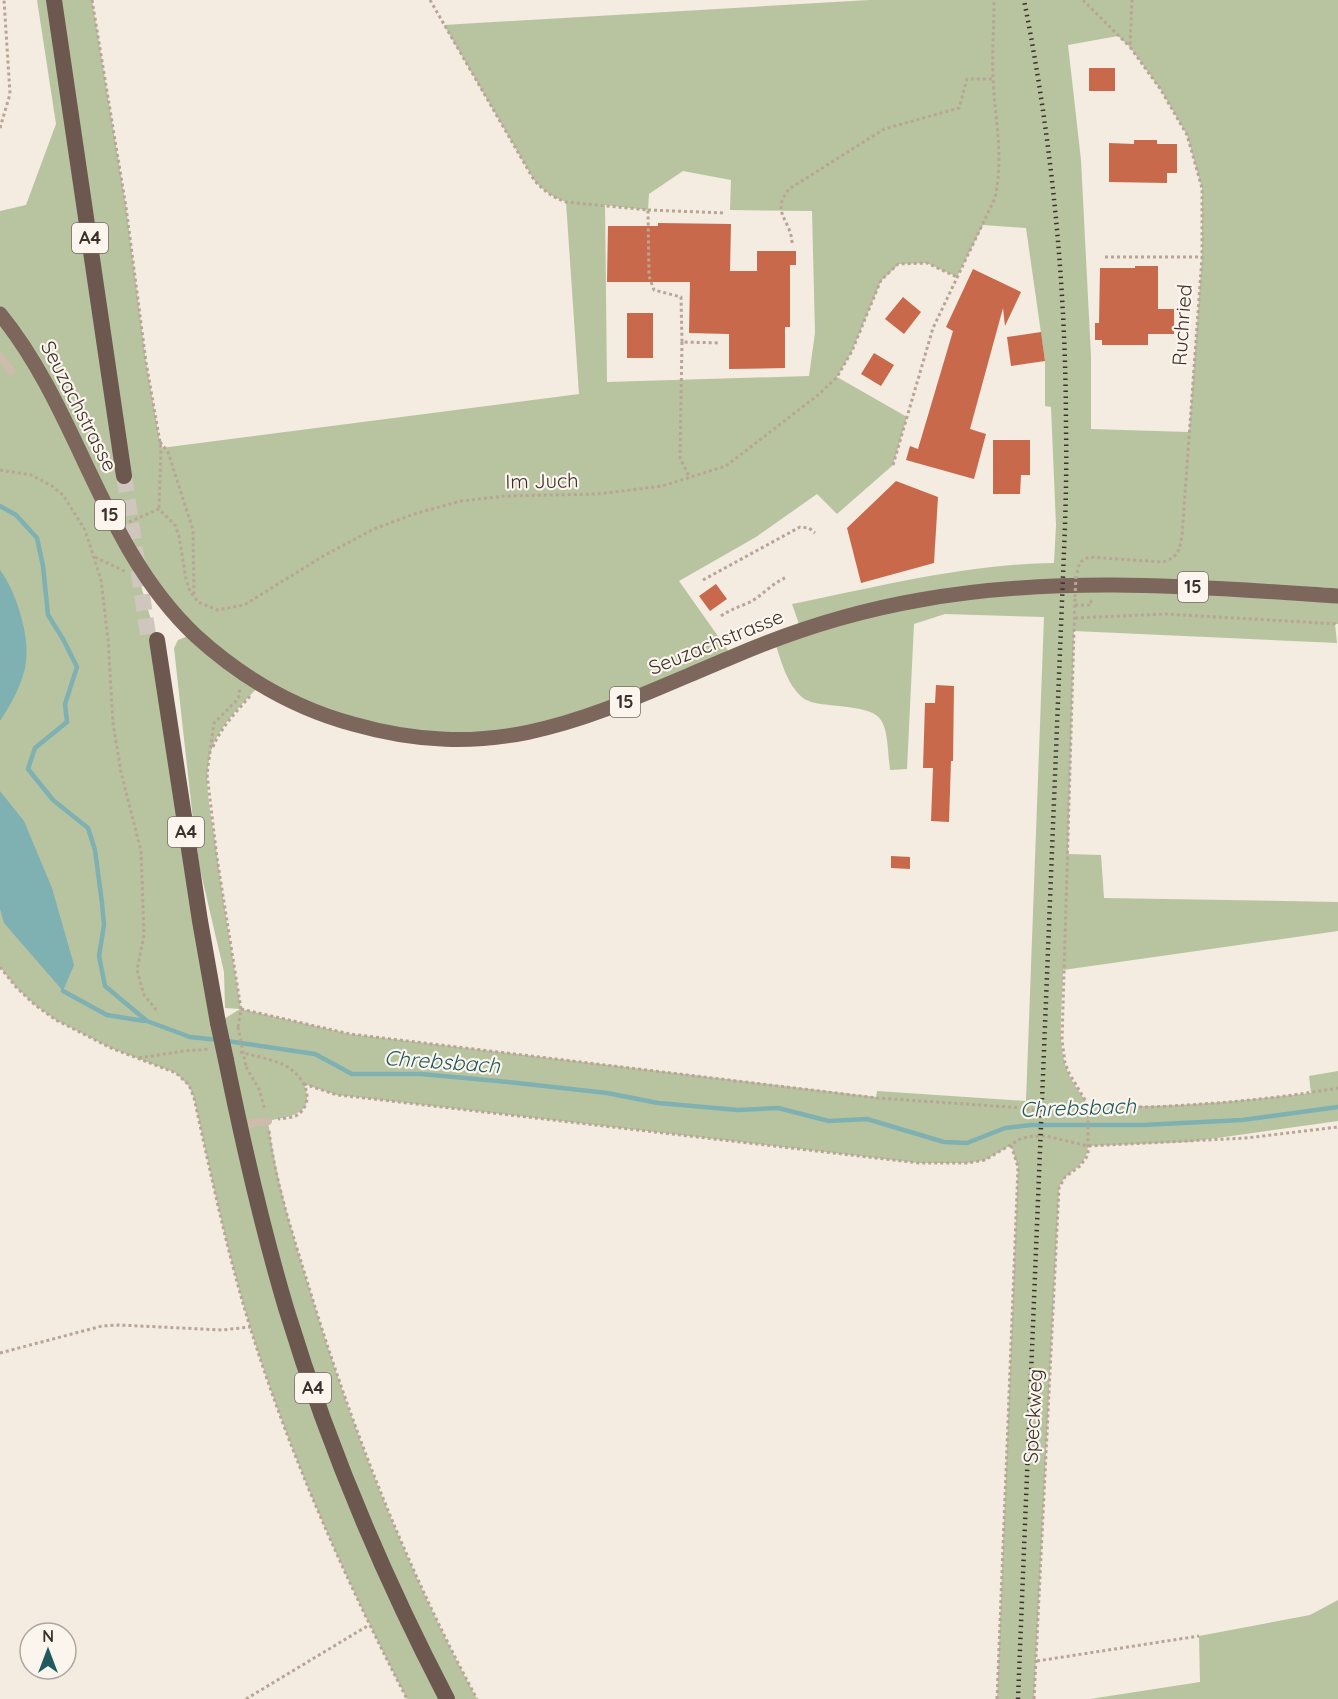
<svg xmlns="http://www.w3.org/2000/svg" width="1338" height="1699" font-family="Quicksand,sans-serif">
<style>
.green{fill:#b8c4a0;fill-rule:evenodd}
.water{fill:#7fb0b2}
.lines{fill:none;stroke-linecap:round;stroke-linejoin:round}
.stream{stroke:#7fb0b2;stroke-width:4.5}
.building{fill:#c8694b}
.trunk-tunnel{stroke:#cfc6bd;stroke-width:16;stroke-dasharray:16 8;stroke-linecap:butt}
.path{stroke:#b9a596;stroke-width:3;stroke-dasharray:3 3;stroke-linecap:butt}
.service{stroke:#cdbbac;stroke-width:8}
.primary{stroke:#7d675c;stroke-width:15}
.trunk{stroke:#6c584f;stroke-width:16}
.rail{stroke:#3b302b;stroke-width:4.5;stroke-dasharray:1.5 4.5;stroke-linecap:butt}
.path-bridge{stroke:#b9a596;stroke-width:3;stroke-dasharray:3 3;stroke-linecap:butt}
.trunk-bridge{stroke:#6c584f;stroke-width:16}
.labels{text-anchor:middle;stroke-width:4.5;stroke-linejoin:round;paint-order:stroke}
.shield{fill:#fbf5ee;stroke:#756b66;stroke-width:1.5}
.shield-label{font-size:18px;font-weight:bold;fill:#3b302b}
.street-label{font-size:20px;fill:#3b302b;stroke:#fbf5ee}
.water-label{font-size:21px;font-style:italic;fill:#1f5a5e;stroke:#fbf5ee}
</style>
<rect width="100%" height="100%" fill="#f4ebe1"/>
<g class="green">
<path d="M37,0h55l34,207 20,155 15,86 418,-54 -13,-192c-14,-5 -22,-11 -32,-22l-90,-155 425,-25h469v624h-3l2,19 -263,-12 -6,223 33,1 3,43 234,4v29l-275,39c0,29 -6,67 2,94 4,15 15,28 23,41 75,4 149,-4 223,-12l-2,-17 29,-5v50l-149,21 -101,4c-2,25 -22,22 -29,42l-25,511h-37l21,-532 -7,-22 -26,15 -18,3h-48l-554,-65 -28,-3 -33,-11c12,32 -15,32 -36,37 8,60 26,119 44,176 42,138 96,275 165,402h-70c-62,-120 -117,-243 -157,-372 -23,-75 -39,-152 -56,-229l-5,-12 -13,-13 -65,-25 -55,-28 -21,-15 -19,-18 -16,-20v-756l26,-6 30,-81zM1118,36l12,11 31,43 26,45 15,53v69l-13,175 -98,-3v-73l-10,-196 -13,-115zM683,171l48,9 -1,30 82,1 3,122 -6,43 -202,6 -2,-177 43,5 1,-16zM983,225l43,3 19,133v45l6,1 5,118 -2,38c-89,1 -176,24 -262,41l9,26 -27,10c7,19 12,44 29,58 7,5 18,6 26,7 59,6 56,8 61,65l17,-1 7,-145 31,-10 99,3 -18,484 -149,-10 -1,6 -526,-63 -109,-25c-9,-56 -19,-112 -26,-168 -4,-27 -12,-58 -5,-86 7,-28 32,-50 50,-70l112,45 152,4 208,-78 -53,-75 77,-44 61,-43 20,20 56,-49 14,-48 -70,-40 15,-26 29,-70 18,-17 28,-1 30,14zM133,559l60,75 -15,6 -4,8 19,172 7,49 24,103 1,36 15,1 -21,13 -62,-382z"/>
<polygon points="1338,1600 1338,1699 1090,1699 1200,1682 1199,1636 1310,1615"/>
</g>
<g class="water">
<path d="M0,570c16,21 30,66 26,92 -3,22 -15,42 -26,59z"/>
<polygon points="0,791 24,821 52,888 74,965 63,991 4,923 0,909"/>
</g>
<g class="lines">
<g class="stream">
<polyline points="0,506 16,515 37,538 43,566 48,615 63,639 77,667 65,704 67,722 35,748 28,769 53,800 88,828 95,850 102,903 104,925 99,956 105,986 147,1021 190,1037 219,1040"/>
<polyline points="63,991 107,1015 144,1021"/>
<polyline points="227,1041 315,1054 352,1074 421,1074 498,1081 607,1093 658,1103 738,1110 778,1108 829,1121 867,1119 944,1142 967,1143 1005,1128 1031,1125 1143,1125 1242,1120 1338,1107"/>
</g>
</g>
<g class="building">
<rect x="1089" y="68" width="26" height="23"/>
<polygon points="1134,140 1157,140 1157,144 1177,144 1177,173 1167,173 1167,183 1109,182 1109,143 1134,144"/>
<polygon points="658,223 731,224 730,271 757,271 757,251 796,251 796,265 790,265 790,327 785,327 785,368 729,369 729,334 689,333 690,282 607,282 608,226 658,226"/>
<polygon points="1135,266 1158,266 1158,309 1174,309 1174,334 1148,334 1148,345 1102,345 1102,340 1095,340 1095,323 1099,323 1100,268 1135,268"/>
<polygon points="973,269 1021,292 1005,326 1003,308 970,429 986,434 974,479 906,460 910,446 918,449 953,331 946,327"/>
<polygon points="903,297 921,312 904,334 885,319"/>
<rect x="627" y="313" width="26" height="45"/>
<polygon points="1041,332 1045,361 1011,366 1007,337"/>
<polygon points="874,353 894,365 881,386 861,374"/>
<polygon points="993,440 1030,440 1030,475 1021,475 1020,494 993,494"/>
<polygon points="896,481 938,497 934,563 861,583 847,528"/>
<polygon points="716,584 727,599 710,611 699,596"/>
<polygon points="936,685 954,686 953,761 951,761 949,822 931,821 933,768 923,768 925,703 935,703"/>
<polygon points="891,856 910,857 910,869 891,868"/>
</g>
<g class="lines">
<polyline class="trunk-tunnel" points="124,476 149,641"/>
<g class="path">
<polyline points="92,0 126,207 146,362 161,448 159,509"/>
<path d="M430,0l104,180c10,11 18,17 32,22l82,8 1,66 5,14 27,7 1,45 38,1"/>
<polyline points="1083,0 1130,47"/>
<polyline points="0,128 10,94 4,0"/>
<polyline points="648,210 726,213"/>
<path d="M792,243c-1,-24 -22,-30 -3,-54l95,-60 75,-21 8,-29h26"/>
<polyline points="1105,257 1202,257"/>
<polyline points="682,342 680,458 690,478"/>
<polyline points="160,442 168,452 193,530 194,594"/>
<path d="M893,465l40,-137 62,-130c9,-43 0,-77 -2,-120 -1,-26 1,-52 1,-78"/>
<polyline points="0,470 31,475 52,486 63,495 85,530 101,580 108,639 113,723 121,772 141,851 144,935 137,970 144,995 158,1012"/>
<polyline points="129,522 159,509 175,525 179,536 186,579 190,591 198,602 218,610 244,605 325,555 374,529 414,514 461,501 505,496 597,494 662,486 726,466 818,395 837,377 852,351 881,280 898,264 927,263 957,277"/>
<polyline points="95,557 126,572"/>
<path d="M1077,573l3,-11 9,-5 73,5c16,-4 18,-12 20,-27l20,-278v-69l-15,-53 -26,-45 -31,-43 2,-47"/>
<polyline points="703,580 800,527 809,528 815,533"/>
<polyline points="1075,605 1091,605 1091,601 1089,601"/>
<path d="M721,616c9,-6 17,-9 27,-13 13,-6 23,-19 37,-25"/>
<polyline points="1075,618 1166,614 1338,624"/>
<path d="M213,747c8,-20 24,-36 38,-52"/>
<path d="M0,967l16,20 19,18 21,15 55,28 65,25 13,12 5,13c17,77 33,154 56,229 40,129 95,252 157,372"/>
<path d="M241,1009l109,25 527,64 147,10c28,9 41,-3 67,-3 20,0 40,2 60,2 62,-3 125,-8 187,-19"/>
<polyline points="238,1027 241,1009 217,858 207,774 214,723 238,699 240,694 239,688"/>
<path d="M240,1052c15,4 32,7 46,14 16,9 30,31 14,47 -5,5 -15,5 -22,6"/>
<polyline points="139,1058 184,1051 210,1049"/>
<polyline points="246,1067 259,1089 265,1110"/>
<polyline points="304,1084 337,1095 365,1098 919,1163 967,1163 985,1160 1022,1138 1035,1136 1046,1136 1088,1146 1246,1138 1338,1127"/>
<path d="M269,1131c7,55 26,110 42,163 43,140 97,277 166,405"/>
<polyline points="0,1353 102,1326 119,1325 222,1330 250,1327"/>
<polyline points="1037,1661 1199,1636"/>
<polyline points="246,1699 369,1625"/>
<polyline points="997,1699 1018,1167 1011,1145"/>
<polyline points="1034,1699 1059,1188 1065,1177 1080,1166 1088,1155 1088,1105 1069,1073 1065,1063 1062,1040 1075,598"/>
</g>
<g class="service">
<polyline points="0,356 11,371"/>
<polyline points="239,1125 268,1121"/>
</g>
<path class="primary" d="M0,314c80,98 101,233 196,322 45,41 98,72 157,88 150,43 244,-11 379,-67 60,-26 124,-46 188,-57 139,-25 279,-13 418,-4"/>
<g class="trunk">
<polyline points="54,0 124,476"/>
<polyline points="157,640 200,921 218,1023"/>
<path d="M226,1060c17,84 36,167 60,248 41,135 96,266 161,391"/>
</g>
<path class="rail" d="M1018,1699l45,-1123c2,-48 4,-97 3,-146 0,-144 -14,-289 -42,-430"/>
<g class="path-bridge">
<polyline points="1075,597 1076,576"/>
<polyline points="238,1027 246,1067"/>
</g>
<polyline class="trunk-bridge" points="218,1023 226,1060"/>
</g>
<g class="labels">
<g class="shield">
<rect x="72" y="223" width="36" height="30" rx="4.5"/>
<rect x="95" y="500" width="30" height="30" rx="4.5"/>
<rect x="1178" y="572" width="30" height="30" rx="4.5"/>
<rect x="610" y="687" width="30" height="30" rx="4.5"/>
<rect x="168" y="817" width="36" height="30" rx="4.5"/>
<rect x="295" y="1373" width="36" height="30" rx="4.5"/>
</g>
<g class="shield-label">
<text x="90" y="244">A4</text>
<text x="110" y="521">15</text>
<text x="1193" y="593">15</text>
<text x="625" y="708">15</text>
<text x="186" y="838">A4</text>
<text x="313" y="1394">A4</text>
</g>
<g class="street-label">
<text transform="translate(1182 325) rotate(-86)" y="7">Ruchried</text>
<text transform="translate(79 406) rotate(63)" y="7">Seuzachstrasse</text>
<text transform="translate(542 481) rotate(-1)" y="7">Im Juch</text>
<text transform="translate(716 642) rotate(-22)" y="7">Seuzachstrasse</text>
<text transform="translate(1033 1416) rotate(-87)" y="7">Speckweg</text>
</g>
<g class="water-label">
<text transform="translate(442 1062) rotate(4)" y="7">Chrebsbach</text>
<text transform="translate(1078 1108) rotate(-2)" y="7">Chrebsbach</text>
</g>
</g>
<g transform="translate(48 1651)"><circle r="28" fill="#fbf5ee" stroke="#aea6a0" stroke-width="1.5"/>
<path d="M0-4.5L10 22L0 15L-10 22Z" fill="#1f5a5e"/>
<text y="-9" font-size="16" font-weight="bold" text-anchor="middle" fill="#3b302b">N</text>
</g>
</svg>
